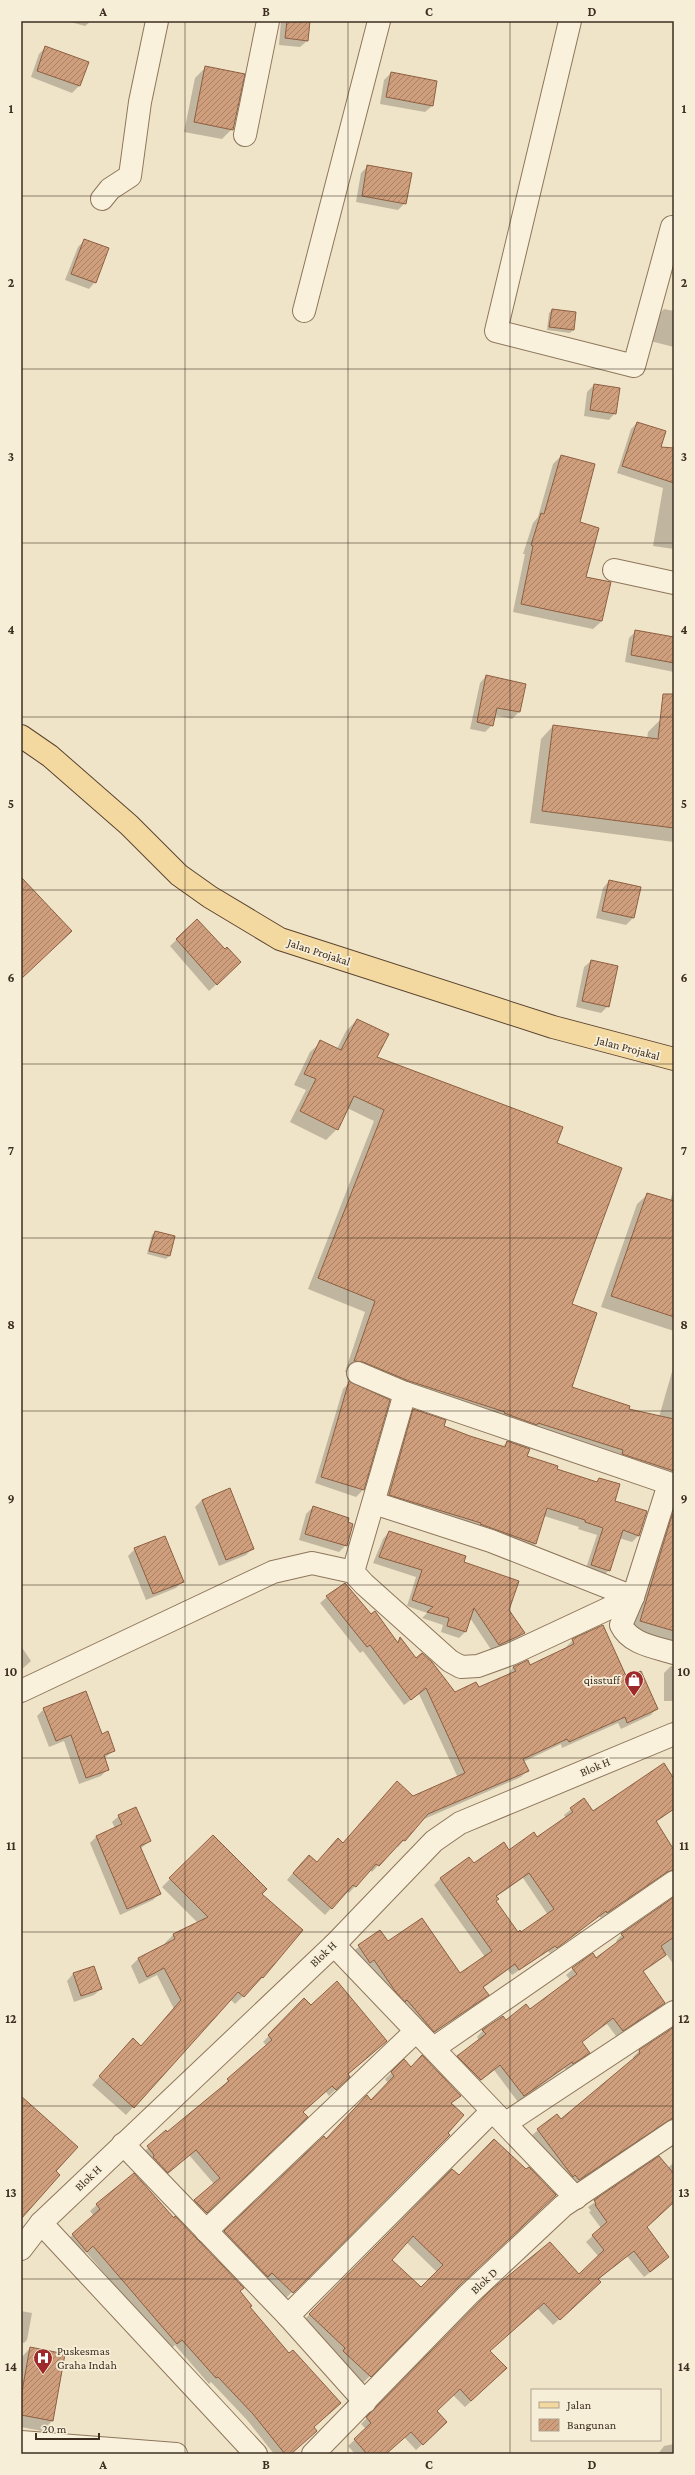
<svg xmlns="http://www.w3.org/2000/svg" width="695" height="2475" font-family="'Crimson Pro',serif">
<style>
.shadow{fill:#0003;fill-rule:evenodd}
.building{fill:url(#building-hatch);stroke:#8d5f41;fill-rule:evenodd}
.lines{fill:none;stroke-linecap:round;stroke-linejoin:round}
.minor-casing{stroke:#8d765c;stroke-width:24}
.major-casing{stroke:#5b4430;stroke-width:24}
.minor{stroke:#faf1dc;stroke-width:22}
.major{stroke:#f3d9a0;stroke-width:22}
.grid{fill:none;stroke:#3d2e20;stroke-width:1;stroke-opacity:0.55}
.labels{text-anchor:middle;stroke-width:3.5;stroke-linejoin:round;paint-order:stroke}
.street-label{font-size:12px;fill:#3d2e20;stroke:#f7eed8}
.poi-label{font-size:12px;fill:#3d2e20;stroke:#f7eed8;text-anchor:end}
.neatline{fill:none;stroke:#3d2e20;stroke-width:1.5}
.grid-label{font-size:13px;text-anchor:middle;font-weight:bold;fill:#3d2e20}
</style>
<defs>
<pattern id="building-hatch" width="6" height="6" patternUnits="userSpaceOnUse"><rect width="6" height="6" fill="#cf9f7d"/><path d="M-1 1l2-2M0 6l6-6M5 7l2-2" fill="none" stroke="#a98266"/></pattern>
</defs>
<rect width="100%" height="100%" fill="#f0e4c8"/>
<g class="shadow">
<polygon points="67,21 91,21 85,26"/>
<polygon points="281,21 309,21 307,41 300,47 279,45"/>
<polygon points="46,47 87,63 79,86 72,93 31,77 39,54"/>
<polygon points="205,68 232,129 222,139 184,132 195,78"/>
<polygon points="391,73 432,106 425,112 380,104 384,80"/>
<polygon points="368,166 405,203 398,210 356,202 361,173"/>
<polygon points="85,240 95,282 89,289 65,280 78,247"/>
<polygon points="664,309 674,311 674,347 650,341 658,315"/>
<polygon points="552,310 573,330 570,333 547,330 549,313"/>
<polygon points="594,385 615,413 609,420 584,416 587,392"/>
<polygon points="637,423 660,447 674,449 674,549 653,546 663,488 617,473 631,429"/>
<polygon points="561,456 578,523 585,578 602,621 593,629 513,612 525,554 523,554 533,523 538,517 553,464"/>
<polygon points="636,631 674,638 674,672 625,662 629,638"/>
<polygon points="486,676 525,684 519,712 512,719 494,715 492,725 485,732 470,729 480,683"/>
<polygon points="660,720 674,722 674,842 530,823 541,739 553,726 647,739 648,732"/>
<polygon points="609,881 633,918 626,925 596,918 603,888"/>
<polygon points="197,920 233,969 209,991 170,946"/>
<polygon points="591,961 608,1006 601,1013 576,1007 584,967"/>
<polygon points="357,1020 376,1058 555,1144 570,1305 571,1388 628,1410 659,1417 674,1365 674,1485 352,1372 345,1372 365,1312 308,1289 374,1121 347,1108 337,1129 326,1140 290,1122 306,1090 294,1085 310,1052 321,1042 337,1049 346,1031"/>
<polygon points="674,1188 674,1331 601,1307 637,1204 648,1194 670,1201"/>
<polygon points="155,1232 174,1237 169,1256 166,1259 147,1254 152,1235"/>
<polygon points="349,1383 389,1401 363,1490 356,1497 315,1483 343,1389"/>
<polygon points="414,1410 443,1426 470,1437 502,1447 507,1442 526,1457 556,1470 595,1483 599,1479 639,1535 632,1542 619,1538 609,1570 602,1577 585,1571 597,1535 578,1529 579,1527 544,1516 535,1544 528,1550 382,1501 407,1417"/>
<polygon points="202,1500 253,1548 246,1555 219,1566 195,1507"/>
<polygon points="674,1502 674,1660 630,1631"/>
<polygon points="313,1507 346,1545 339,1552 299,1540 306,1514"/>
<polygon points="389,1532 463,1562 508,1610 524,1632 517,1639 492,1651 470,1618 465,1632 459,1638 441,1632 443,1625 422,1618 427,1613 407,1606 416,1577 373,1563 383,1539"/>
<polygon points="135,1549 183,1581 176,1588 146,1600 128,1556"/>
<polygon points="327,1597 371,1615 397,1642 400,1639 416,1659 455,1693 478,1688 508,1675 513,1667 530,1666 567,1649 566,1647 573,1640 627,1679 657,1708 651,1715 621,1729 618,1723 562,1748 561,1744 523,1762 527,1771 521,1777 422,1820 398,1847 396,1846 372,1872 370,1870 349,1893 347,1891 325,1915 287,1880 302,1862 317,1863 413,1798 458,1778 419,1694 404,1705 363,1651 360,1653 320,1603"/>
<polygon points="21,1646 31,1661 21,1670"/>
<polygon points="671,1666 674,1666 674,1701 664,1701 664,1673"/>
<polygon points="44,1709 102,1735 114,1751 104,1758 108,1769 101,1776 79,1784 64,1741 49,1747 37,1716"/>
<path d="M674,1780v29l-19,14 19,28v13l-21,18 -52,36 -2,-2 -49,37 -2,-2 -36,24 -4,-5 -25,18 4,7 -6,6 -53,36 -76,-85 28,-21 8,12 71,32 26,-18 -51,-72 6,-6 29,-21 4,7 64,-26 29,-21 -2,-3 20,-16 9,13zM523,1878l25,37 -27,19 -4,-1 -22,-31 1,-5z"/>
<polygon points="119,1816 150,1841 140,1849 160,1893 153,1900 120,1915 90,1843 96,1837 115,1828 112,1822"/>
<polygon points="213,1836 261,1894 263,1977 235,2004 230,1999 126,2115 92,2085 133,2039 141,2046 174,2009 157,1975 139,1984 131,1966 139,1958 166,1945 165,1943 173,1935 198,1923 162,1887"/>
<polygon points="674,1898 674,1965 667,1955 643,1972 664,2003 658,2009 616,2036 607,2024 581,2043 589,2053 582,2059 566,2070 565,2068 518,2102 494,2070 474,2086 452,2063 479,2040 477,2037 483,2030 530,2010 570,1980 566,1975 573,1969 596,1960 618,1943 616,1941 622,1934"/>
<polygon points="73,1974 101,1989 94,1995 74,2002 67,1981"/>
<polygon points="337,1982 386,2041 347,2075 349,2077 329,2096 326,2092 302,2112 306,2117 200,2218 189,2207 214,2184 189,2155 162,2179 142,2153 223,2087 228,2080 267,2046 263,2042 304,1999 310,2006"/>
<polygon points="674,2028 674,2127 665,2125 572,2186 531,2136 556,2115 560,2120 634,2059 633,2057 639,2051"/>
<polygon points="404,2061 411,2068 459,2096 451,2104 446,2133 449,2135 286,2298 218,2238 324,2137 326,2140 371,2101 388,2083 385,2079"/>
<polygon points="659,2157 668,2168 674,2162 674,2202 646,2227 668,2256 662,2263 644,2277 627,2256 598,2280 593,2288 553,2325 537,2308 489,2351 499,2375 465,2407 453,2395 436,2411 439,2429 416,2450 404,2437 385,2454 355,2454 348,2446 366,2429 361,2424 471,2312 579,2276 599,2257 586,2242 601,2228 589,2212 591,2211 588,2207"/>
<path d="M452,2170l1,121 -90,92 -26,-25 2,-3 -36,-34zM406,2242l31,30 -16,17 -31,-29z"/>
<polygon points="114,2189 238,2291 313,2427 290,2454 274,2454 247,2420 211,2382 209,2384 175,2345 170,2350 86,2252 80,2257 66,2241 94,2216 90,2211"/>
<polygon points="21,2311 32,2313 27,2340 24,2343 21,2342"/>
<polygon points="30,2348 64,2355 52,2421 42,2431 21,2427 21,2358"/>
<polygon points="674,2444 674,2454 658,2454 664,2446"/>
</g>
<g class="building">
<polygon points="287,21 310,21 308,41 285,38"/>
<polygon points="45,46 89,62 80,86 37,71"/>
<polygon points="205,66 245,74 233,130 194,122"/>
<polygon points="391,72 437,81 433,106 386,97"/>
<polygon points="367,165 412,173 406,204 362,196"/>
<polygon points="84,239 109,248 96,283 71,274"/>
<polygon points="552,309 576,312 574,330 549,327"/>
<polygon points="594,384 620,388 616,414 590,410"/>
<polygon points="637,422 666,431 661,447 674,448 674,483 622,466"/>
<polygon points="561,455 595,464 580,522 599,528 586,577 611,582 602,621 521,604 533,546 531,545 541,513 544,514"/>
<polygon points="635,630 674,637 674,663 631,655"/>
<polygon points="486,675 526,684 520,712 497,708 493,726 477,722"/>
<polygon points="663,694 674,694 674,828 542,811 553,725 658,739"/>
<polygon points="21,877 72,931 21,979"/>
<polygon points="609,880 641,887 634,918 602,911"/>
<polygon points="197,919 225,949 227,947 241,962 217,985 176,939"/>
<polygon points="591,960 618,966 609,1007 582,1001"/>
<polygon points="357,1019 389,1034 377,1057 563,1127 557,1143 622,1168 572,1304 597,1313 572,1387 630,1406 629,1409 674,1419 674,1471 622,1454 623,1450 538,1423 537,1425 504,1413 505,1412 409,1381 363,1362 354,1361 375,1301 318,1278 384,1110 354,1096 338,1130 300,1111 316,1079 304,1074 320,1040 341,1050"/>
<polygon points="647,1193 674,1201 674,1317 611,1296"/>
<polygon points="155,1231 175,1236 170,1256 149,1251"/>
<polygon points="349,1381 390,1400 364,1490 321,1477"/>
<polygon points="413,1409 446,1420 444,1426 470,1436 505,1447 507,1441 530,1449 527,1456 558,1466 557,1469 597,1482 599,1478 620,1484 615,1501 647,1511 639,1536 623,1530 610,1571 591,1565 603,1528 585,1522 585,1520 547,1508 536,1544 480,1524 481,1523 389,1495"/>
<polygon points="230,1488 254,1549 226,1560 202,1500"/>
<polygon points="313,1506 349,1518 348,1522 353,1524 347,1546 305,1534"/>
<polygon points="672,1515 674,1516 674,1631 640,1621"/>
<polygon points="389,1531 466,1556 464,1562 519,1581 509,1610 525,1633 499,1645 474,1608 466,1632 447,1626 449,1618 427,1612 433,1607 412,1600 422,1570 379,1557"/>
<polygon points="165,1536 184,1582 153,1594 134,1548"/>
<polygon points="345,1583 371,1614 375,1611 398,1643 400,1637 416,1658 422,1653 432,1662 455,1692 476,1682 479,1687 516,1671 513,1667 528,1660 530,1665 574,1644 572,1639 603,1625 627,1678 641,1671 658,1709 627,1723 625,1717 569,1742 567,1739 523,1759 529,1771 428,1814 405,1841 403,1840 379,1866 376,1864 356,1887 353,1885 332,1909 293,1873 309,1855 317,1862 338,1838 343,1843 397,1781 413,1796 465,1773 426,1688 411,1700 370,1645 367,1647 326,1596"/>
<polygon points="86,1691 102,1734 108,1731 115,1751 104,1755 109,1770 86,1778 71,1735 56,1741 43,1708"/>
<path d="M664,1763l10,16v30l-18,12 18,29v20l-7,2 -60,41 -1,-2 -49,37 -2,-2 -36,24 -4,-6 -32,23 6,8 -55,37 -27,-32 -2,2 -10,-11 -21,-31 -4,3 -12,-18 22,-15 8,11 34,-23 38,55 32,-22 -52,-73 29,-21 5,6 30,-21 5,8 25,-18 3,5 36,-25 -3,-4 14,-10 9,13zM529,1873l25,36 -33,23 -1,-2 -2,2 -22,-31 3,-2 -3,-3z"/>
<polygon points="136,1807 151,1841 140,1846 161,1894 127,1909 96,1836 122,1824 118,1815"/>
<polygon points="213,1835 267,1889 262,1894 303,1930 263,1978 262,1977 244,1997 238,1992 134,2108 99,2076 133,2038 141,2046 181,2000 164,1968 147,1977 138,1958 175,1939 173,1934 208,1917 169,1878"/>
<polygon points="674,1897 674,1937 661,1946 666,1955 643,1971 665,2003 623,2031 613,2018 582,2042 590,2053 573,2064 572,2062 524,2096 500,2065 481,2080 457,2056 486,2034 482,2030 503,2016 506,2020 526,2004 530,2009 577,1974 572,1968 593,1953 596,1958 624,1937 621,1934"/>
<polygon points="94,1966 102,1989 81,1996 73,1973"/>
<polygon points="337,1981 387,2041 348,2074 350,2077 336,2090 332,2086 303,2112 308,2117 207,2213 194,2200 220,2178 196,2150 168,2173 153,2157 154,2155 147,2146 166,2130 167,2132 229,2081 227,2079 272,2040 268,2035 304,1998 311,2005"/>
<polygon points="674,2027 674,2117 579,2180 575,2175 573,2177 537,2129 557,2114 561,2119 640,2053 639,2050"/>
<polygon points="422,2055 461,2096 451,2103 464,2115 448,2133 450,2135 293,2293 272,2273 268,2277 224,2231 324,2136 326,2139 367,2095 371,2100 394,2076 391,2072 404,2059 411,2067"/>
<polygon points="21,2096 78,2147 56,2171 60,2175 21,2219"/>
<path d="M494,2139l32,30 3,-2 27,28 -97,91 -88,91 -28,-26 2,-3 -36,-34 143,-145 7,6zM413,2236l30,29 -22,22 -29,-27z"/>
<polygon points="659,2156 674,2174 674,2202 647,2227 669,2257 650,2272 634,2251 598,2279 601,2282 560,2320 544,2303 490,2351 507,2368 471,2401 460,2389 437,2411 447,2422 423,2445 411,2432 386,2454 367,2454 354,2439 371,2423 366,2417 492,2289 550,2242 579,2274 604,2250 592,2235 607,2222 595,2205 596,2204 594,2200"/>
<polygon points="134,2173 174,2218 175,2216 244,2288 240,2291 252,2306 250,2307 289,2353 293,2350 341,2403 314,2427 317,2431 291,2454 285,2454 253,2414 218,2377 216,2378 182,2340 177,2344 93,2246 87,2252 72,2234 100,2209 96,2204"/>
<polygon points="30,2347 65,2354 53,2421 21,2415 21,2397"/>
</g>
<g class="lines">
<g class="minor-casing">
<g id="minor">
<polyline points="570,21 496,331 634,366 672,227"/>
<polyline points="245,135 268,21"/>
<polyline points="102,199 110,189 130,176 140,102 157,21"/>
<polyline points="304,311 379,21"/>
<polyline points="614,570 674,583"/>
<polyline points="358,1373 405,1393 674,1485"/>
<polyline points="405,1393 353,1572 364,1584 450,1661 461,1667 478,1666 511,1654 633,1597"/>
<path d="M669,1484l-36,113 -12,28c9,19 34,22 53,28"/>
<polyline points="374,1503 491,1541 633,1597"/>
<polyline points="21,1691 273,1572 312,1563 353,1572"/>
<polyline points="334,1945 576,2198"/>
<polyline points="434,2048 674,1882"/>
<polyline points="506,2123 674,2012"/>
<polyline points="123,2144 288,2316 365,2402"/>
<polyline points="41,2223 256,2454"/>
<polyline points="206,2231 416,2031"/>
<polyline points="21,2249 41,2223 334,1945 434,1841 460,1823 674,1734"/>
<polyline points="288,2316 492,2111"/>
<polyline points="21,2442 176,2454"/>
<polyline points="313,2454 468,2295 563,2206 674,2131"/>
</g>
</g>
<g class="major-casing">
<polyline id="major" points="21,736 50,756 129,825 179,875 210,897 280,939 553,1027 674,1059"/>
</g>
<use href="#minor" class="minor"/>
<use href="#major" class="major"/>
</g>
<path class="grid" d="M185,21v2433M348,21v2433M510,21v2433M21,196h653M21,369h653M21,543h653M21,717h653M21,890h653M21,1064h653M21,1238h653M21,1411h653M21,1585h653M21,1758h653M21,1932h653M21,2106h653M21,2279h653"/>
<defs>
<g id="shop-pin" transform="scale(1)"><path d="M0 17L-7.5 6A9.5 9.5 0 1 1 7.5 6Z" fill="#9e2a2b" stroke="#f7eed8"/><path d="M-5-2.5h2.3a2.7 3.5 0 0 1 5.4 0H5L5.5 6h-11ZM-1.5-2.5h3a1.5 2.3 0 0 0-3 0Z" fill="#fff"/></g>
<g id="hospital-pin" transform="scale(1)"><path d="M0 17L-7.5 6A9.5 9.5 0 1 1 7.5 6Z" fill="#9e2a2b" stroke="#f7eed8"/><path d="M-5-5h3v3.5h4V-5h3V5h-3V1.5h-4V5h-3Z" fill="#fff"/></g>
</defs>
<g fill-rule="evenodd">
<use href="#shop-pin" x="634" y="1680"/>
<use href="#hospital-pin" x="43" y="2358"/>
</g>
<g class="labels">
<g class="street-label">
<text transform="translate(319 952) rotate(18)" y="4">Jalan Projakal</text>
<text transform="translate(628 1048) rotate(15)" y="4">Jalan Projakal</text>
<text transform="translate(595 1767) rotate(-23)" y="4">Blok H</text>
<text transform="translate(323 1954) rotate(-44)" y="4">Blok H</text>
<text transform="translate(88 2178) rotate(-44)" y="4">Blok H</text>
<text transform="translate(484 2281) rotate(-43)" y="4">Blok D</text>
</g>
<g class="poi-label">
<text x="620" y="1684">qisstuff</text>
<text x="57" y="2355" text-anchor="start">Puskesmas<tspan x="57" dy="14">Graha Indah</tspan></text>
</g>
</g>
<rect width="695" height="2475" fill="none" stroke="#f7eed8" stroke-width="44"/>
<rect x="531" y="2389" width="130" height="52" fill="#f7eed8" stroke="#ada18e"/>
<rect x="539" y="2402" width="20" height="6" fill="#f3d9a0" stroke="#ada18e"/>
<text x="567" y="2409" font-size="12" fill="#3d2e20">Jalan</text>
<rect x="539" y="2419" width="20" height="12" fill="url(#building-hatch)" stroke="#ada18e"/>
<text x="567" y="2429" font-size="12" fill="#3d2e20">Bangunan</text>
<path d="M36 2433v6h63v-6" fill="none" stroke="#3d2e20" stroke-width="2"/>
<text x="42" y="2433" font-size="12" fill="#3d2e20" stroke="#f7eed8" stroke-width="3" paint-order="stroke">20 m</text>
<rect x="22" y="22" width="651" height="2431" class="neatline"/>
<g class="grid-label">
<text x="103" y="16">A</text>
<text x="266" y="16">B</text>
<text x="429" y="16">C</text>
<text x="592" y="16">D</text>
<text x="11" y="113">1</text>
<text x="684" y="113">1</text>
<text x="11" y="287">2</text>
<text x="684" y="287">2</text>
<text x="11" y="461">3</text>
<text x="684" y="461">3</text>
<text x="11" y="634">4</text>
<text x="684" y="634">4</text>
<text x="11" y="808">5</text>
<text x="684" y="808">5</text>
<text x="11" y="982">6</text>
<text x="684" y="982">6</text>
<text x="11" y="1155">7</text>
<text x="684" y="1155">7</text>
<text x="11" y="1329">8</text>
<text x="684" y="1329">8</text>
<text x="11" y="1503">9</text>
<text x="684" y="1503">9</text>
<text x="11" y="1676">10</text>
<text x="684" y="1676">10</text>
<text x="11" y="1850">11</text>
<text x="684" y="1850">11</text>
<text x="11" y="2023">12</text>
<text x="684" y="2023">12</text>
<text x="11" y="2197">13</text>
<text x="684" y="2197">13</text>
<text x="11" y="2371">14</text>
<text x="684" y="2371">14</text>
<text x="103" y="2469">A</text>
<text x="266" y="2469">B</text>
<text x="429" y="2469">C</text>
<text x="592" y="2469">D</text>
</g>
</svg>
